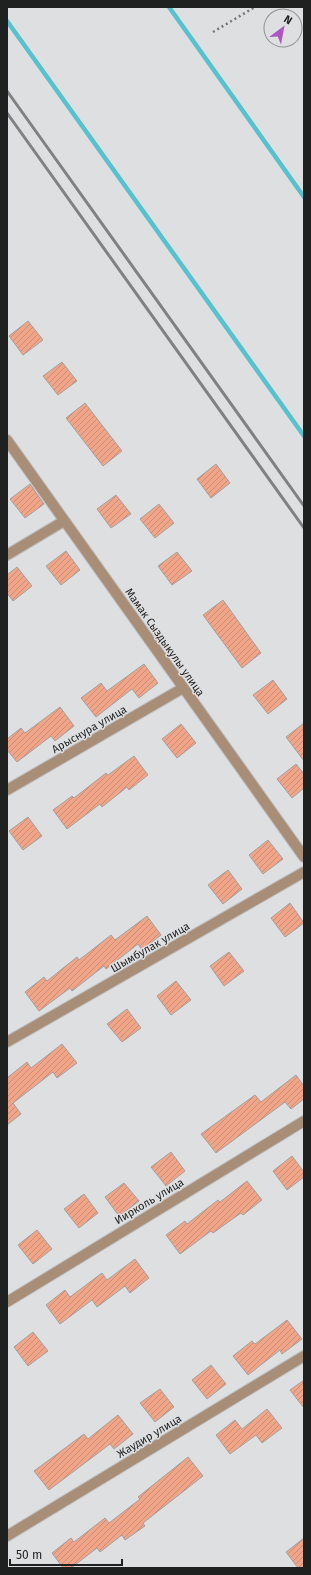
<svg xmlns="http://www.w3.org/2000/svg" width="311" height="1575" font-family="'Fira Sans',sans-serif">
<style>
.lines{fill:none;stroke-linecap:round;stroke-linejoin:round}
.stream{stroke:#56c1cf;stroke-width:4.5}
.building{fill:url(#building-hatch);stroke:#a3a1a0}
.street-casing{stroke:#bcbdbd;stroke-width:12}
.path{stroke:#767777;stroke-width:2.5;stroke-dasharray:2 3;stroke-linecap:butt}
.street{stroke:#a88d77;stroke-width:10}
.rail{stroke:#808182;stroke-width:3}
.labels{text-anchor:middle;stroke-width:3;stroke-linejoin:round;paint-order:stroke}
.street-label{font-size:11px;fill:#1f2020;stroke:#dedfe0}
</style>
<defs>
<pattern id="building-hatch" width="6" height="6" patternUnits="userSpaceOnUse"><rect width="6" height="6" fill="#f0a488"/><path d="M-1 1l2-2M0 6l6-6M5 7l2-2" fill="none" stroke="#cd8d75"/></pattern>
</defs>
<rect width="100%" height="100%" fill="#dedfe0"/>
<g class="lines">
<g class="stream">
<polyline points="169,7 304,197"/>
<polyline points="7,21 304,436"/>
</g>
</g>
<g class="building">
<polygon points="28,321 43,340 23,355 9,336"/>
<polygon points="62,362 77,381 58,395 43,376"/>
<polygon points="85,403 122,451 103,466 66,418"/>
<polygon points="216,464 230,483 211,498 197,479"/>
<polygon points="30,484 44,504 25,518 10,499"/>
<polygon points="116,495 131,514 111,528 97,509"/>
<polygon points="159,504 174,523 155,538 140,519"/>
<polygon points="66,551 80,570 61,585 46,566"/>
<polygon points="177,552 192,571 172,585 158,566"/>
<polygon points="17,567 32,586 13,601 7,593 7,575"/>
<polygon points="223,600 261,653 242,668 203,615"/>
<polygon points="144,664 158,683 139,698 132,689 96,717 81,698 101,683 107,691"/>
<polygon points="273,680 287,699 268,714 253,695"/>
<polygon points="60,707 74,726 55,741 51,736 17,762 7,750 7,739 21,728 25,733"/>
<polygon points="304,723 304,761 286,737"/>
<polygon points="181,724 196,743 177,758 162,739"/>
<polygon points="134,756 148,775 129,790 127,787 102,807 100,804 67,829 53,810 72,796 74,798 106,773 108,775"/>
<polygon points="296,764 304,774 304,788 292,798 277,779"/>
<polygon points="28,817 42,836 23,850 9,831"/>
<polygon points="268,840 283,859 263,874 249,855"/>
<polygon points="228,870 242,889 223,904 208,885"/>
<polygon points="290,903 304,923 285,937 271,918"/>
<polygon points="147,916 161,935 142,950 138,944 106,969 104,966 72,991 70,988 39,1011 25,992 44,977 47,981 77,957 79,960 111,935 115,940"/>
<polygon points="229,952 244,971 224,986 210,966"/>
<polygon points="176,981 191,1000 171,1015 157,996"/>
<polygon points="127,1009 141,1028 122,1042 107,1024"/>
<polygon points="62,1044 77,1063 57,1078 53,1072 13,1103 21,1114 7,1125 7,1078 27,1062 31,1068"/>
<polygon points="296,1075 304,1086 304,1099 291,1109 285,1102 216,1153 201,1134 255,1095 261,1102"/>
<polygon points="171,1152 185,1171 166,1186 151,1167"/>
<polygon points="292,1156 304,1172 304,1177 287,1190 273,1171"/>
<polygon points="247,1181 262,1200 243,1215 241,1213 213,1233 211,1231 180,1254 166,1235 185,1221 187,1224 218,1200 220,1202"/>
<polygon points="124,1183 139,1201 119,1216 105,1197"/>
<polygon points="84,1194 98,1213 79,1228 64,1209"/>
<polygon points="37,1230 52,1249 33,1264 18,1245"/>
<polygon points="135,1259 149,1278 130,1293 125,1286 97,1307 92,1300 60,1324 46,1305 65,1290 70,1297 102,1273 107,1280"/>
<polygon points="287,1320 302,1339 282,1354 280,1350 248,1375 233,1356 252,1341 255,1344"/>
<polygon points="33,1332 48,1351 28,1366 14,1347"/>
<polygon points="211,1365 226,1384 207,1399 192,1380"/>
<polygon points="304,1380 304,1408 290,1390"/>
<polygon points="160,1389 174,1407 155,1422 140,1403"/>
<polygon points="267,1409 282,1428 262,1443 256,1435 230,1454 216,1435 235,1420 242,1429"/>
<polygon points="118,1415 133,1434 114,1449 110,1444 49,1490 34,1471 84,1434 88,1439"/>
<polygon points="188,1457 203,1476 143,1523 145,1526 125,1540 122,1535 100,1552 97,1548 71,1568 63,1568 52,1553 71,1538 74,1542 105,1518 109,1523 140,1499 138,1497"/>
<polygon points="304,1538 304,1568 298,1568 286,1552"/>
</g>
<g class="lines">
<g class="street-casing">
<g id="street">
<polyline points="7,440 304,857"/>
<polyline points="7,555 64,521"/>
<polyline points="7,790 183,688"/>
<polyline points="7,1042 304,872"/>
<polyline points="7,1302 304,1121"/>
<polyline points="7,1536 304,1356"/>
</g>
</g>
<polyline class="path" points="213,32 255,7"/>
<use href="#street" class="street"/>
<g class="rail">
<polyline points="7,91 304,506"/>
<polyline points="7,113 304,528"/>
</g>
</g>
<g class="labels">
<g class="street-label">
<text transform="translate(165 642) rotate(55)" y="4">Мамак Сыздыкулы улица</text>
<text transform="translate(89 729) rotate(-30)" y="4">Арыснура улица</text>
<text transform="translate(150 947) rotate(-30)" y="4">Шымбулак улица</text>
<text transform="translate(149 1201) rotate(-31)" y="4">Иирколь улица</text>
<text transform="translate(149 1436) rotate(-31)" y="4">Жаудир улица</text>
</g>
</g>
<rect width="311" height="1575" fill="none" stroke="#1f2020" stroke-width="16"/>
<g transform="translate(283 28) rotate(32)"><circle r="19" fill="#dedfe0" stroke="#929393"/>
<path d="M0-3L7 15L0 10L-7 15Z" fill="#ad55c2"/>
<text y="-6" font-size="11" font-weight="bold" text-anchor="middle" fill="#1f2020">N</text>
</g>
<path d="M10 1559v6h112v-6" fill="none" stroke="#1f2020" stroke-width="2"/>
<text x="16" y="1559" font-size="12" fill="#1f2020" stroke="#dedfe0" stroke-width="3" paint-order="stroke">50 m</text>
</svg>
